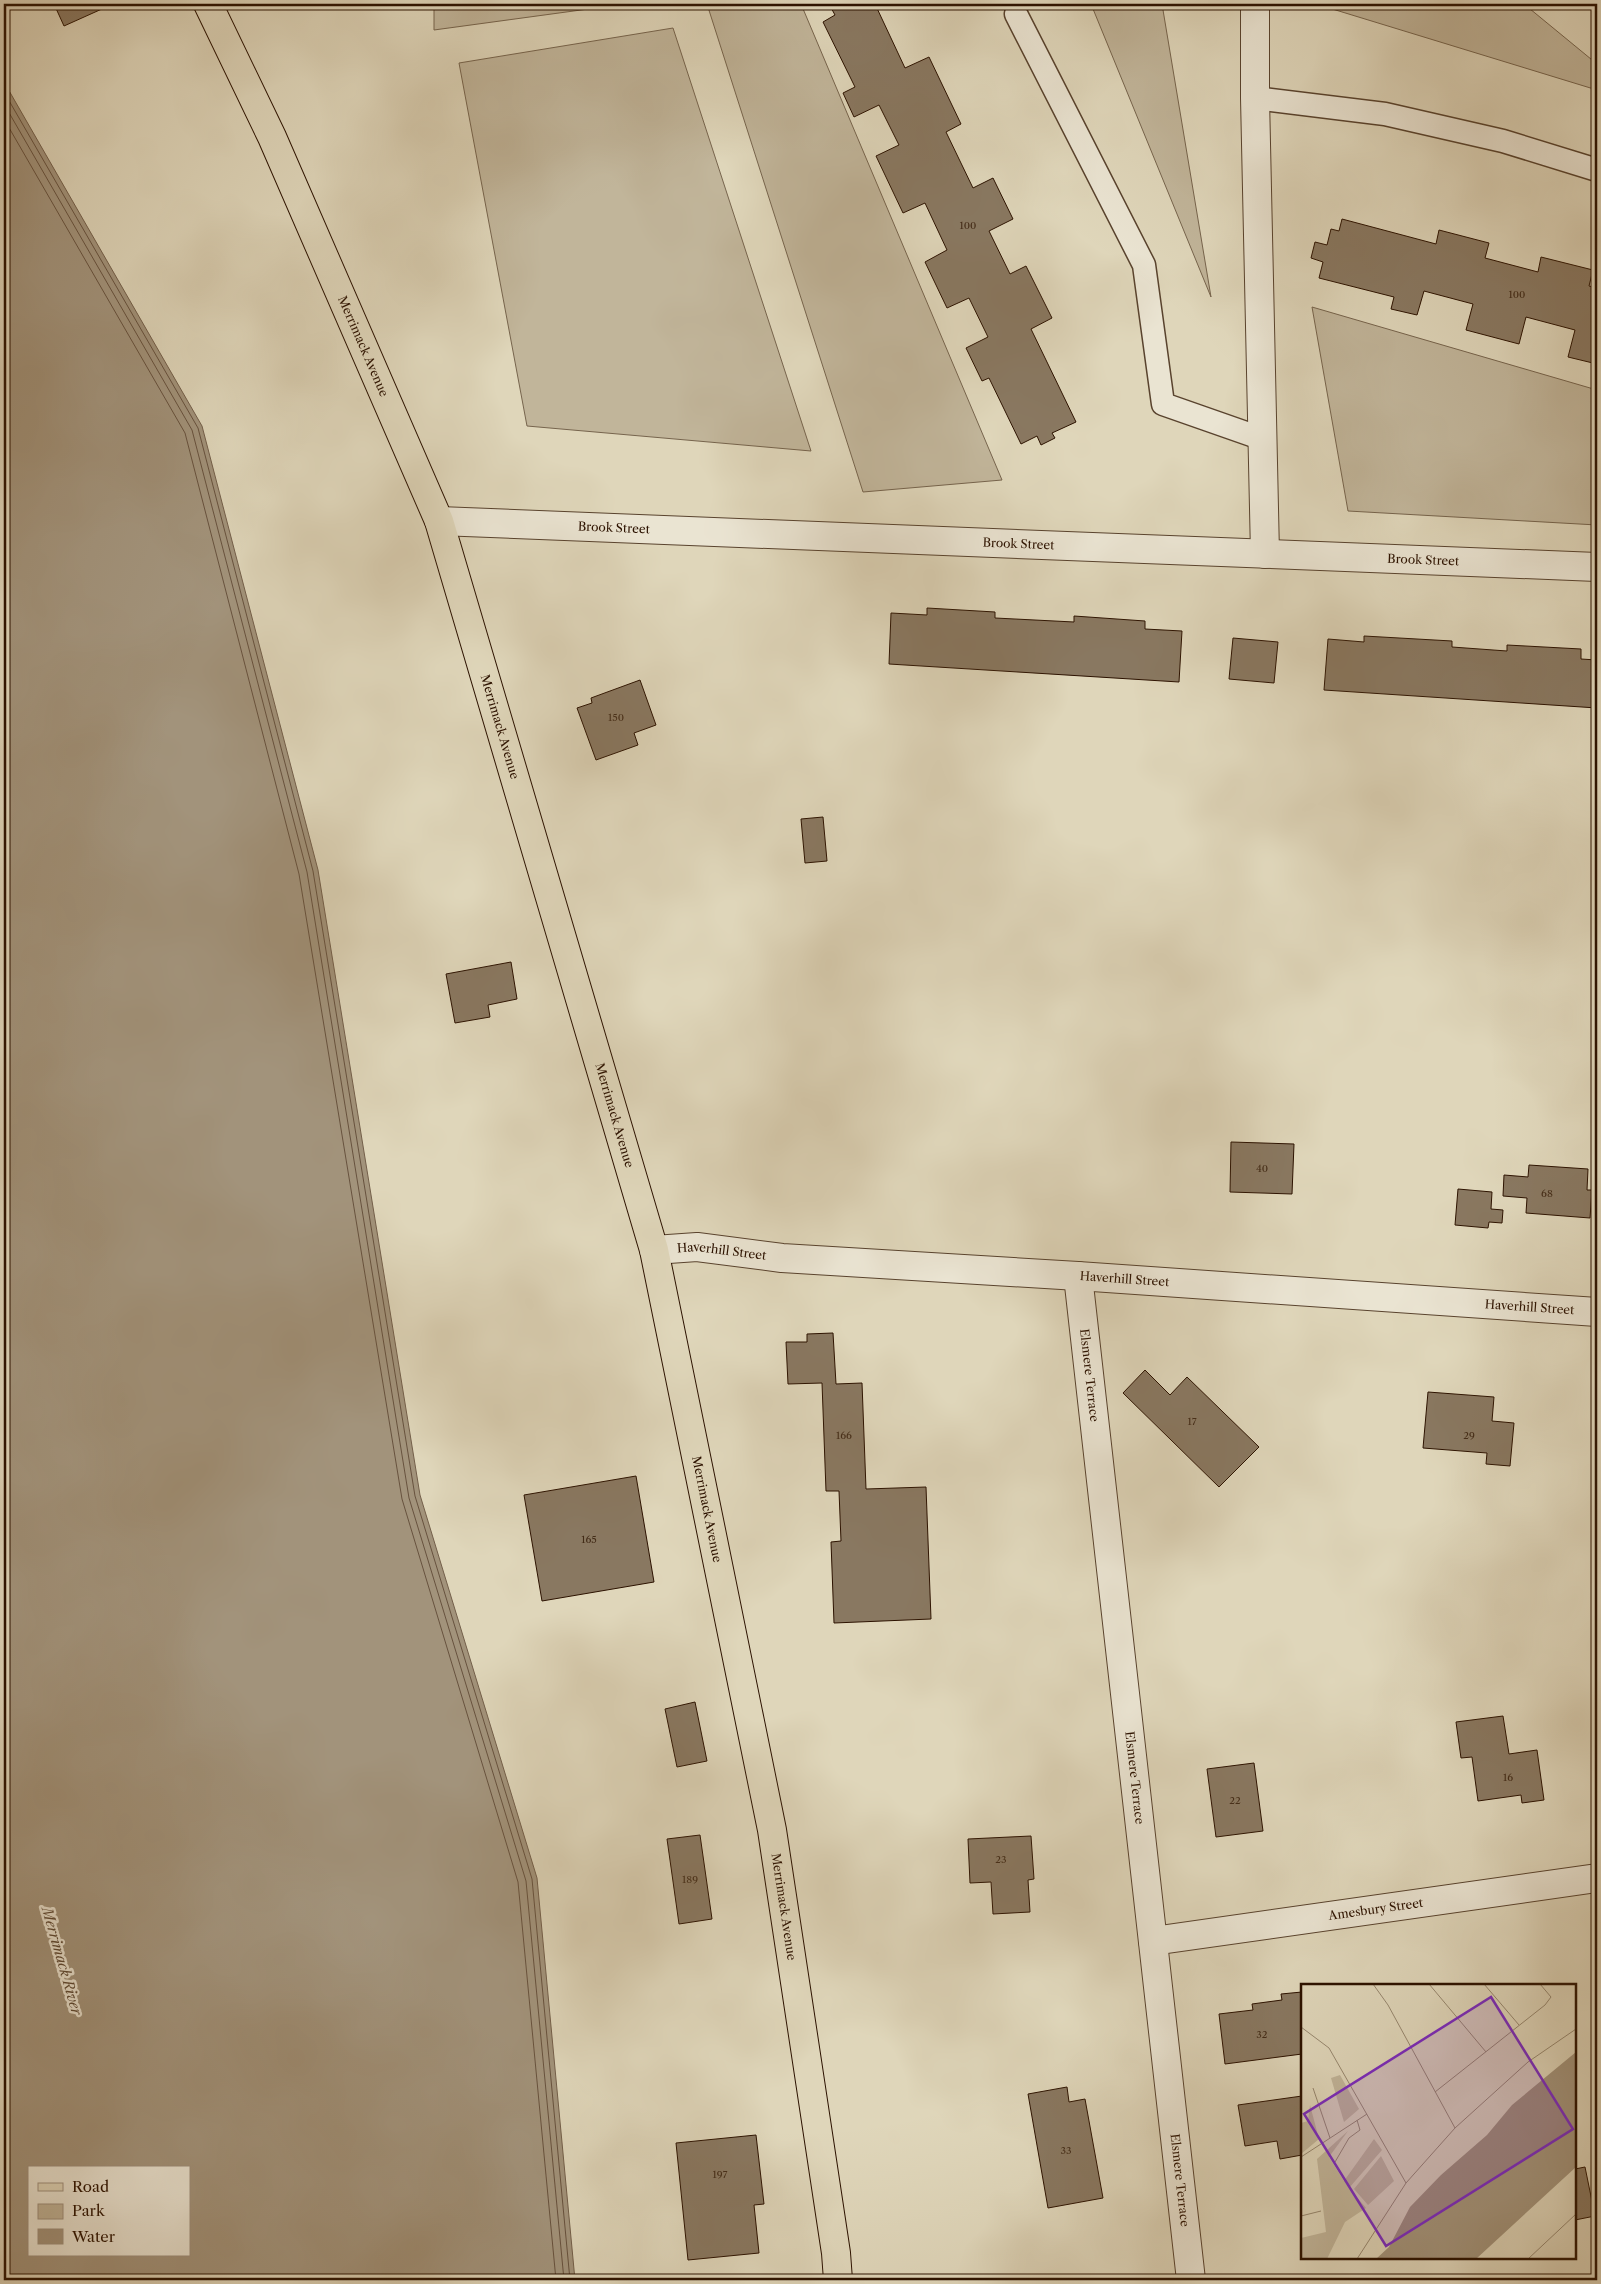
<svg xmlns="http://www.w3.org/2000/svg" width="1601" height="2284" font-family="'Libre Caslon Text',serif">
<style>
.green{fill:#c1b59a;stroke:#76644d}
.water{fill:#a2937b;stroke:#735f4a;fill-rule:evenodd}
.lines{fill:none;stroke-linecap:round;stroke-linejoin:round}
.shore{stroke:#67523e;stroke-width:1}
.building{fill:#897861;stroke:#2c1200}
.service-casing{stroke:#59432e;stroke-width:25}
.minor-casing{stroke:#59432e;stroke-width:30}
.primary-casing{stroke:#2c1200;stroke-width:30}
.service{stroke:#eae4d2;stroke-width:22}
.minor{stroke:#eae4d2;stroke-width:28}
.primary{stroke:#dfd6ba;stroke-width:28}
.labels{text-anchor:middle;stroke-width:5;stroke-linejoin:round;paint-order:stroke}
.number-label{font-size:10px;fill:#432c18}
.street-label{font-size:12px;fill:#2c1200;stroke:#eae4d2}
.water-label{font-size:14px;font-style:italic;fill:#5b4631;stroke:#eae4d2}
.inset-road{fill:none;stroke:#978870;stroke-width:1}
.view{fill:#7b2cbf;fill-opacity:0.15;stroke:#7b2cbf;stroke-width:2.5}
.inset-edge{fill:none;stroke:#2c1200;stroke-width:2.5}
</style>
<rect width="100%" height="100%" fill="#dfd6ba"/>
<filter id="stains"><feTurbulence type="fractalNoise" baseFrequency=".004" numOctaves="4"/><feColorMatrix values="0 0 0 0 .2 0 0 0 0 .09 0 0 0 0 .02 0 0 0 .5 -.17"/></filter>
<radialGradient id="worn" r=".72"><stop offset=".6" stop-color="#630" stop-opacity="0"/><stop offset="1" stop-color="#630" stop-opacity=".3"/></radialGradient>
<g class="green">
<polygon points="434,4 625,4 434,30"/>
<polygon points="707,4 801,4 1002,480 863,492"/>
<polygon points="1091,4 1162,4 1211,297"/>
<polygon points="1316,4 1524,4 1597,64 1597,90"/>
<polygon points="673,28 811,451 527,426 459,63"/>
<polygon points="1312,307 1597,390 1597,525 1348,511"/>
</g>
<path class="water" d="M4,82l198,344 116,444 102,625 117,383 38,402h-571zM29,2168h160v87h-160z"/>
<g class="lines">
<g class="shore">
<polyline points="4,92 198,428 313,871 415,1496 532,1879 570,2280"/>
<polyline points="4,104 192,430 307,872 409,1498 526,1881 564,2280"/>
<polyline points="4,119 185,433 299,874 402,1499 518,1882 556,2280"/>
</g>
</g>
<g class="building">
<polygon points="54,4 113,4 64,26"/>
<polygon points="829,4 851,4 853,7 859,4 875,4 905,68 929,57 961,124 946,132 973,188 993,178 1013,219 989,231 1010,274 1026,266 1052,318 1031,329 1076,422 1052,433 1055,438 1041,445 1037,436 1021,444 989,378 982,381 966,348 988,337 969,298 947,308 925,262 947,250 925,203 903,213 876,156 899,145 879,105 854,117 843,93 855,87 823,22 835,15"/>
<polygon points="1342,219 1436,244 1439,230 1489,243 1485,258 1538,272 1541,257 1593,270 1589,286 1597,288 1597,364 1568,357 1575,330 1526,317 1519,344 1466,330 1473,304 1424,291 1417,315 1391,309 1394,297 1319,278 1323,262 1311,258 1315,242 1327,245 1331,229 1339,231"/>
<polygon points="927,608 995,612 995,618 1074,622 1074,616 1145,621 1145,629 1182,631 1179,682 889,664 891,613 927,615"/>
<polygon points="1364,636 1452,641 1452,647 1507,651 1507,645 1581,649 1581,659 1597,660 1597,708 1324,690 1328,639 1364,642"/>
<polygon points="1233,638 1278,642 1274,683 1229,679"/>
<polygon points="640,680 656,725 634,733 638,745 596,760 577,708 592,703 591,698"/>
<polygon points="823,817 827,861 805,863 801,819"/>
<polygon points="511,962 517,999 488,1005 490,1017 455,1023 446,974"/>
<polygon points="1231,1142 1294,1144 1292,1194 1230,1192"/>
<polygon points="1529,1165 1588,1169 1587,1190 1592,1190 1590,1218 1526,1213 1527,1198 1503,1196 1504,1175 1528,1177"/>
<polygon points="1458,1189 1492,1192 1491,1209 1503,1210 1502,1223 1489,1222 1488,1228 1455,1225"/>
<polygon points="833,1333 836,1384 862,1383 866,1489 926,1487 931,1619 834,1623 831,1542 841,1541 839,1491 826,1491 822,1383 788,1384 786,1342 807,1342 807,1334"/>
<polygon points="1145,1370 1170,1395 1187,1377 1259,1447 1219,1487 1123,1393"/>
<polygon points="1428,1392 1494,1397 1492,1421 1514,1423 1510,1466 1486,1464 1487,1453 1423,1448"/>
<polygon points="636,1476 654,1582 542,1601 524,1495"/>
<polygon points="695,1702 707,1761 677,1767 665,1709"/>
<polygon points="1503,1716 1509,1754 1537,1750 1544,1800 1522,1803 1521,1795 1478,1801 1472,1757 1461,1758 1456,1722"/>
<polygon points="1254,1763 1263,1831 1216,1837 1207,1769"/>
<polygon points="700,1835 712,1919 679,1924 667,1839"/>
<polygon points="1031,1836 1034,1879 1028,1880 1030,1912 993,1914 991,1882 970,1883 968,1839"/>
<polygon points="1302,1992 1302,2054 1225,2064 1219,2014 1253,2010 1252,2004 1282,2000 1281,1994"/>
<polygon points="1067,2087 1069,2102 1085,2099 1103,2198 1048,2208 1028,2094"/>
<polygon points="1302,2096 1302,2155 1280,2159 1277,2141 1245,2146 1238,2105"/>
<polygon points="756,2135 764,2204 754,2205 759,2253 688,2260 676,2143"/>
<polygon points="1585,2167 1595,2216 1575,2220 1575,2169"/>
</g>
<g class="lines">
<g class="service-casing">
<g id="service">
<polyline points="1016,14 1144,265 1163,404 1263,439"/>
<polyline points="1255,98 1385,114 1503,141 1597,170"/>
</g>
</g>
<g class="minor-casing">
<g id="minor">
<polyline points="1255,4 1255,98 1265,554"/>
<path id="s1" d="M439,521l1158,46"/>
<path id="s2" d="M654,1250l43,-3 85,11 296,18 519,36"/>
<path id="s3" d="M1078,1276l113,1004"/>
<path id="s4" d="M1153,1941l444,-63"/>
</g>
</g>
<g class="primary-casing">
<g id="primary">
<path id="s5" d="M208,4l64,133 167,384 215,729 118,580 64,423 2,27"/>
</g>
</g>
<use href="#service" class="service"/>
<use href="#minor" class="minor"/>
<use href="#primary" class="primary"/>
</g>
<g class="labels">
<g class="number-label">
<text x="968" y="229">100</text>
<text x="1517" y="298">100</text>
<text x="616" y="721">150</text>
<text x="1262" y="1172">40</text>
<text x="1547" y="1197">68</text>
<text x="1192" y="1425">17</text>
<text x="844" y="1439">166</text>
<text x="1469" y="1439">29</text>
<text x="589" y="1543">165</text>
<text x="1508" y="1781">16</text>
<text x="1235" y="1804">22</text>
<text x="1001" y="1863">23</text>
<text x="690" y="1883">189</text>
<text x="1262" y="2038">32</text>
<text x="1066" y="2154">33</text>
<text x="720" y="2178">197</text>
</g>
<g class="street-label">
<text dy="4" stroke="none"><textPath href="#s5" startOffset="376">Merrimack Avenue</textPath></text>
<text dy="4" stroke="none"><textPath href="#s1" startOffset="175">Brook Street</textPath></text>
<text dy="4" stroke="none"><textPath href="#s1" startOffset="580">Brook Street</textPath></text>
<text dy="4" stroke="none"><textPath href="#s1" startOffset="985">Brook Street</textPath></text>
<text dy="4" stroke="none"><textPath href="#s5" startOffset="781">Merrimack Avenue</textPath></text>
<text dy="4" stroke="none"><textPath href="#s5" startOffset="1186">Merrimack Avenue</textPath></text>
<text dy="4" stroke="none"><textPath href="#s2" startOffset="68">Haverhill Street</textPath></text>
<text dy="4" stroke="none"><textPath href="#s2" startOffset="472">Haverhill Street</textPath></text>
<text dy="4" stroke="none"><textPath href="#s2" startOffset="878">Haverhill Street</textPath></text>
<text dy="4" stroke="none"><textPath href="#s3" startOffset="100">Elsmere Terrace</textPath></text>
<text dy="4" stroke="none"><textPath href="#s5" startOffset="1591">Merrimack Avenue</textPath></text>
<text dy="4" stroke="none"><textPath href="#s3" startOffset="505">Elsmere Terrace</textPath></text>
<text dy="4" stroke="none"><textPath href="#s5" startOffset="1996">Merrimack Avenue</textPath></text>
<text dy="4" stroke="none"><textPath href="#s4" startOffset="225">Amesbury Street</textPath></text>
<text dy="4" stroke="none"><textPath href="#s3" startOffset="910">Elsmere Terrace</textPath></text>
</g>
<g class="water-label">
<text transform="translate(62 1961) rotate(74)" y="5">Merrimack River</text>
</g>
</g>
<g transform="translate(1301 1984)">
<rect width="275" height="275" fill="#dfd6ba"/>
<path d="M39,91l19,34 -15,13 -13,-44zM9,121l9,34 -18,15v-31l7,-2zM47,147l-19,26 15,24 30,-42 8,11 -33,38 17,20 -21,14 -18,37h-26v-21l25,-6 -9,-73zM80,172l13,25 -26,24 -14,-16z" fill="#c1b59a"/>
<path d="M275,68v115l-100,92h-100l13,-12 21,-40 31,-32 46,-40 25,-30z" fill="#a2937b"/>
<path class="inset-road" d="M72,0l15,21 67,123M128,0l57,68M183,0l35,41M0,43l28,21 77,135M12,104l17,50M134,108l110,-87 6,-8 -11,-13M0,173l66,-43M34,178l14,-24 11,-8 -3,-10M0,232l20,-5M56,275l49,-76 49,-55 73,-66 48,-33M227,275l48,-45"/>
<path class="view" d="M190,13l82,132 -187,117 -82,-132z"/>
<rect width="275" height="275" class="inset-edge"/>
</g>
<rect width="1601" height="2284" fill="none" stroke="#dfd6ba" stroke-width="20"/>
<rect x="5" y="5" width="1591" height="2274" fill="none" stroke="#2c1200" stroke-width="2.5"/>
<rect x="10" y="10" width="1581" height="2264" fill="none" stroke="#2c1200"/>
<rect x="28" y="2166" width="162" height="90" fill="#eae4d2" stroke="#9e907e"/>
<rect x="38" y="2183" width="25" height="8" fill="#dfd6ba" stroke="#9e907e"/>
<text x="72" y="2192" font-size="15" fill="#2c1200">Road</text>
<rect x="38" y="2204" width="25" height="15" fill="#c1b59a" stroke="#9e907e"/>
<text x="72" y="2216" font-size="15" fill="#2c1200">Park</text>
<rect x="38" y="2229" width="25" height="15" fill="#a2937b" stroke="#9e907e"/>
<text x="72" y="2242" font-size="15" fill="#2c1200">Water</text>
<rect width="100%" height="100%" filter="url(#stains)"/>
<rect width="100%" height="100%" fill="url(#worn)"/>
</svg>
